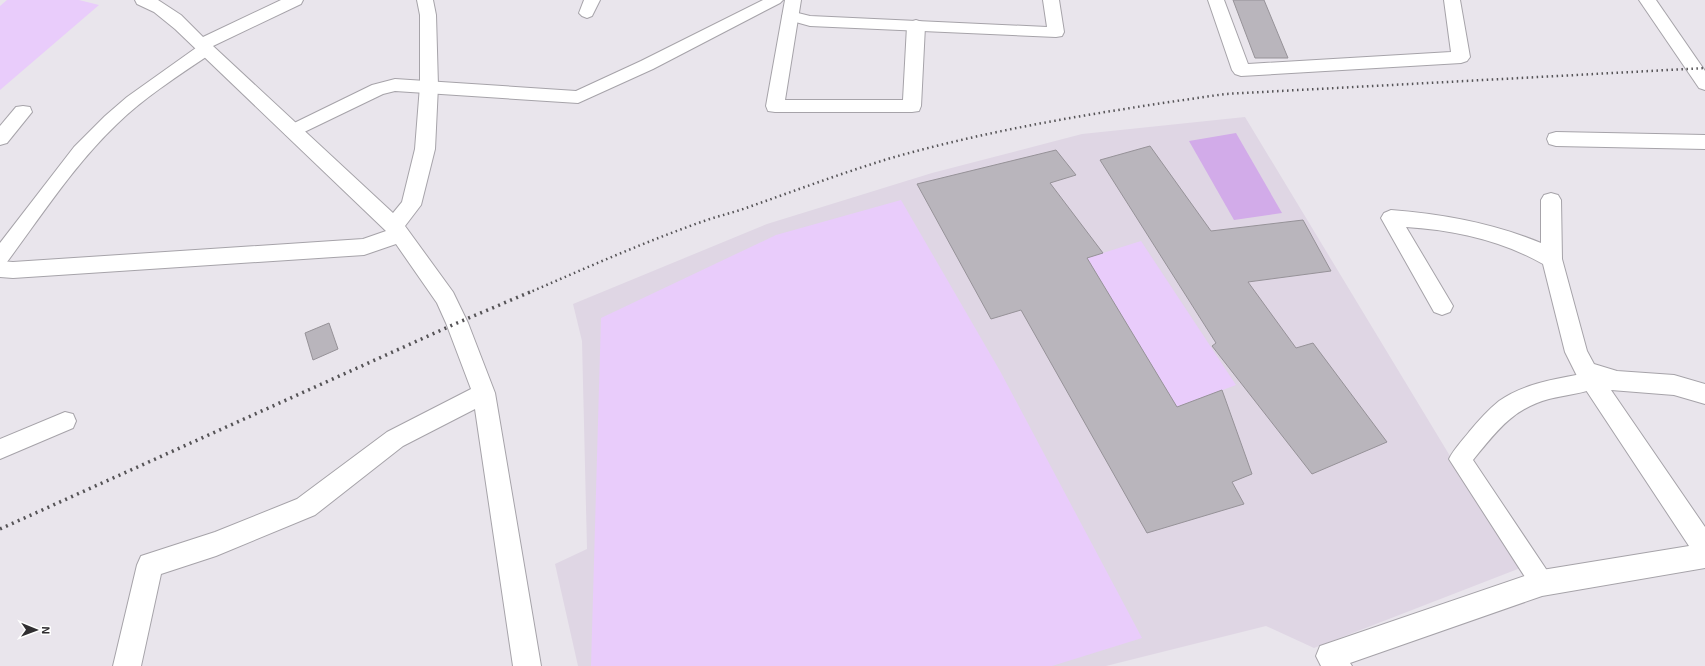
<svg xmlns="http://www.w3.org/2000/svg" width="1705" height="666" font-family="'Exo 2',sans-serif">
<style>
.built{fill:#dfd6e4}
.green{fill:#e9ccfb}
.water{fill:#d2abe9}
.building{fill:#b9b5bc;stroke:#969298}
.lines{fill:none;stroke-linecap:round;stroke-linejoin:round}
.lane-casing{stroke:#a6a3a9;stroke-width:2}
.street-casing{stroke:#a6a3a9;stroke-width:2}
.secondary-casing{stroke:#a6a3a9;stroke-width:2}
.lane{fill:#fff;fill-rule:evenodd}
.street{fill:#fff;fill-rule:evenodd}
.secondary{fill:#fff;fill-rule:evenodd}
.rail-far1{stroke:#555356;stroke-width:2.5;stroke-dasharray:1.5 3.5;stroke-linecap:butt}
.rail{stroke:#555356;stroke-width:3.5;stroke-dasharray:2 4.5;stroke-linecap:butt}
</style>
<rect width="100%" height="100%" fill="#e9e5ec"/>
<polygon class="built" points="1245,117 1450,456 1523,567 1314,648 1266,626 1106,666 578,666 555,564 587,549 582,341 573,304 767,224 932,173 1082,134"/>
<g class="green">
<polygon points="7,0 79,0 99,5 0,90 0,6"/>
<polygon points="901,200 1000,371 1142,638 1052,666 591,666 601,318 776,235"/>
<polygon points="1141,241 1236,385 1177,407 1087,258"/>
</g>
<polygon class="water" points="1236,133 1282,213 1234,220 1189,141"/>
<g class="building">
<polygon points="1233,0 1264,0 1288,58 1255,58"/>
<polygon points="1150,146 1211,231 1303,220 1331,271 1248,282 1296,348 1313,343 1387,442 1312,474 1212,346 1216,343 1100,160"/>
<polygon points="1056,150 1076,175 1050,183 1103,253 1087,258 1177,407 1222,390 1252,474 1232,482 1244,504 1147,533 1021,310 991,319 917,184"/>
<polygon points="329,323 338,349 313,360 305,333"/>
</g>
<g class="lines">
<g class="lane-casing">
<g id="lane">
<polygon points="584,0 600,0 592,16 587,18 582,16 579,13"/>
<polygon points="763,0 783,0 780,3 653,69 578,103 395,91 383,94 298,135 292,137 286,135 283,131 286,127 372,85 395,79 576,91 641,61"/>
<polygon points="1043,0 1059,0 1064,32 1062,36 1056,37 810,26 785,19 782,16 785,13 790,11 810,16 1047,27"/>
<path d="M206,44l6,1 2,4 -2,4c-33,22 -67,44 -95,71 -43,41 -75,91 -110,138l-7,2v-21l74,-96 31,-31 22,-19 73,-52z"/>
<path d="M1593,372l7,3 3,6 -3,6c-16,6 -34,8 -51,12 -37,10 -53,33 -76,61l77,115 4,8 -4,8 -8,4 -8,-4 -85,-132c5,-10 13,-18 20,-27 9,-11 19,-22 30,-31 27,-19 63,-23 94,-29z"/>
<polygon points="65,412 73,414 76,421 73,428 0,459 0,439"/>
</g>
</g>
<g class="street-casing">
<g id="street">
<polygon points="135,0 158,0 181,15 203,37 281,0 303,0 301,4 213,46 393,213 402,202 415,149 420,86 420,15 417,0 433,0 436,15 438,86 435,149 421,205 405,226 453,292 468,323 495,393 541,666 513,666 475,409 403,446 315,515 216,556 161,574 141,666 113,666 137,565 141,556 215,532 297,499 387,432 471,389 446,323 437,303 396,244 364,255 13,278 0,277 0,261 13,262 363,239 386,231 175,29 154,12 137,4"/>
<polygon points="785,0 801,0 785,100 903,100 907,26 910,22 916,20 922,22 925,26 921,106 919,111 912,112 775,112 768,111 766,106"/>
<polygon points="1208,0 1224,0 1248,64 1451,52 1444,0 1460,0 1470,57 1467,61 1461,63 1241,76 1235,74 1232,70"/>
<polygon points="23,106 30,107 32,112 7,143 0,145 0,126 16,107"/>
<polygon points="1556,132 1705,135 1705,149 1556,146 1549,144 1547,139 1549,134"/>
<path d="M1551,193l7,2 3,5 1,59 25,92 7,13 23,7 57,4 31,9v20l-31,-9 -63,-5 94,137v41l-163,28 -192,67 2,3h-31l-5,-10 4,-10 222,-76 147,-24 -111,-168 -13,-26 -22,-88c-42,-24 -89,-34 -137,-37l47,79 -3,6 -8,3 -8,-3 -53,-94 3,-5 7,-3c52,4 102,13 150,33v-43l3,-5z"/>
</g>
</g>
<g class="secondary-casing">
<polygon id="secondary" points="1639,0 1656,0 1705,71 1705,90 1699,88"/>
</g>
<use href="#lane" class="lane"/>
<use href="#street" class="street"/>
<use href="#secondary" class="secondary"/>
<path class="rail-far1" d="M528,293c58,-25 116,-51 176,-72 14,-5 28,-8 42,-13 48,-17 96,-35 145,-50 109,-31 222,-48 334,-64l480,-26"/>
<polyline class="rail" points="0,529 457,323 530,292"/>
</g>
<g transform="translate(36 630) rotate(91)" stroke="#ffffff" stroke-width="3" paint-order="stroke">
<path d="M0-3L7 15L0 10L-7 15Z" fill="#302e31"/>
<text y="-6" font-size="11" font-weight="bold" text-anchor="middle" fill="#302e31">N</text>
</g>
</svg>
